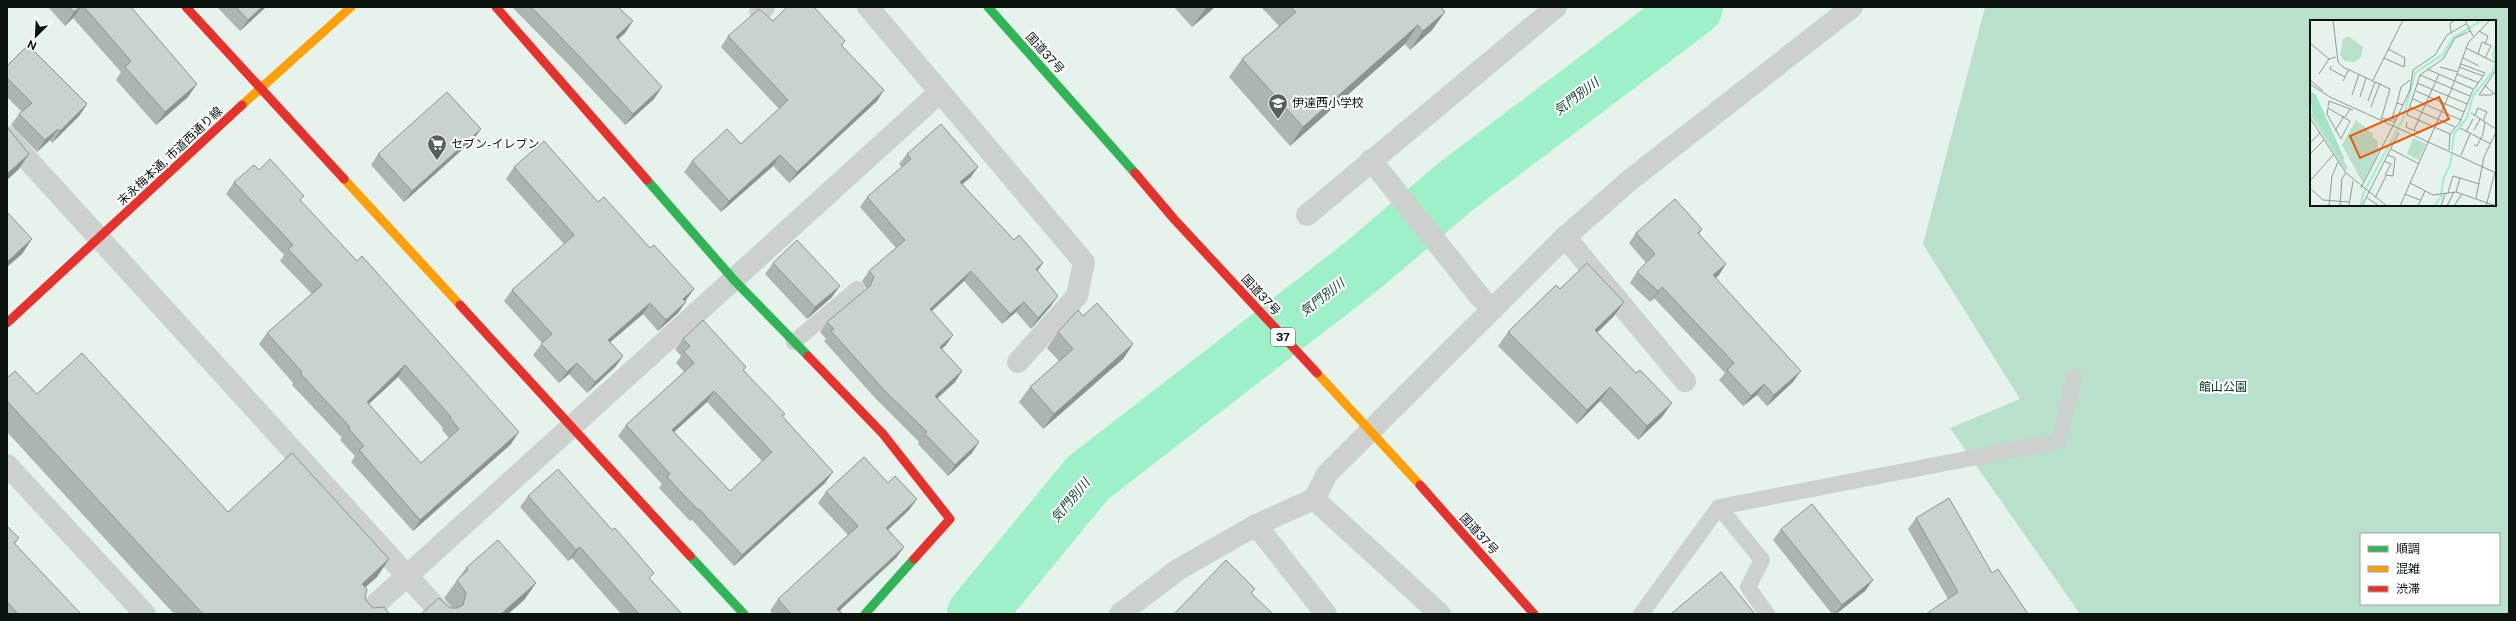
<svg xmlns="http://www.w3.org/2000/svg" width="2516" height="621" font-family="'Public Sans','Noto Sans JP',sans-serif">
<style>
.green{fill:#b8e0cb;fill-rule:evenodd}
.lines{fill:none;stroke-linecap:round;stroke-linejoin:round}
.river{stroke:#9ef0c8;stroke-width:58}
.lane{stroke:#cdd1ce;stroke-width:16}
.street{stroke:#cdd1ce;stroke-width:22}
.fast{stroke:#30b455;stroke-width:9}
.slow{stroke:#ff9f0a;stroke-width:9}
.jam{stroke:#e5322d;stroke-width:9}
.wall{fill:#adb5b1;fill-rule:evenodd}
.shaded-wall{fill:#8d9490}
.building{fill:#c9d3ce;stroke:#8d9490;fill-rule:evenodd}
.labels{text-anchor:middle;stroke-width:4;stroke-linejoin:round;paint-order:stroke}
.shield{fill:#fff;stroke:#545a56;stroke-width:1}
.shield-label{font-size:11px;font-weight:bold;fill:#0a130e}
.street-label{font-size:12px;fill:#0a130e;stroke:#fff}
.poi-label{font-size:12px;fill:#0a130e;stroke:#fff;text-anchor:start}
.park-label{font-size:12px;fill:#003420;stroke:#fff}
.water-label{font-size:13px;font-style:italic;fill:#093b27;stroke:#fff}
.inset-river{fill:none;stroke:#9ef0c8;stroke-width:2}
.inset-road{fill:none;stroke:#8e9993;stroke-width:1}
.view{fill:#e8590c;fill-opacity:0.15;stroke:#e8590c;stroke-width:2}
.inset-edge{fill:none;stroke:#0a130e;stroke-width:2}
</style>
<rect width="100%" height="100%" fill="#e6f3ec"/>
<path class="green" d="M1985,7h524v607h-429l-130,-186 70,-29 -97,-155zM2311,21h184v184h-184zM2361,534h138v70h-138z"/>
<g class="lines">
<polyline class="river" points="976,614 1088,478 1362,266 1455,187 1694,7"/>
<g class="lane">
<polyline points="794,342 857,289"/>
<polyline points="1719,507 1762,560 1748,587 1767,614"/>
<polyline points="1641,614 1719,507 2059,441 2074,377"/>
</g>
<g class="street">
<polyline points="868,7 1084,262 1077,296 1018,362"/>
<polyline points="760,11 764,7"/>
<polyline points="7,137 442,614"/>
<polyline points="1371,160 1481,298 1493,309"/>
<polyline points="1307,215 1556,7"/>
<polyline points="1565,237 1685,381"/>
<polyline points="7,465 145,614"/>
<polyline points="1314,499 1327,474 1565,237 1630,180 1852,7"/>
<polyline points="1256,525 1326,614"/>
<polyline points="365,614 940,92"/>
<polyline points="1120,614 1179,569 1256,525 1314,499 1440,614"/>
</g>
<g class="fast">
<polyline points="988,7 1135,173"/>
<polyline points="647,180 734,280 808,356"/>
<polyline points="690,556 744,614"/>
<polyline points="865,614 914,559"/>
</g>
<g class="slow">
<polyline points="242,105 351,7"/>
<polyline points="344,179 460,305"/>
<polyline points="1317,373 1420,485"/>
</g>
<g class="jam">
<polyline points="186,7 344,179"/>
<polyline points="496,7 647,180"/>
<polyline points="1135,173 1174,219 1317,373"/>
<polyline points="460,305 690,556"/>
<polyline points="7,323 242,105"/>
<polyline points="808,356 883,434 950,519 914,559"/>
<polyline points="1420,485 1534,614"/>
</g>
</g>
<g class="wall">
<polygon points="48,7 131,7 188,97 156,125 116,80 121,72 73,18 65,26"/>
<polygon points="217,7 266,7 240,31"/>
<polygon points="512,7 618,7 633,21 625,33 618,39 654,99 625,125 571,67"/>
<polygon points="1174,7 1215,7 1192,27"/>
<polygon points="1261,7 1441,7 1445,12 1432,30 1410,50 1405,44 1290,146 1229,77 1242,59 1279,26"/>
<polygon points="773,21 845,41 842,46 877,101 789,183 773,166 721,212 684,172 692,161 741,144 779,109 721,47 728,36"/>
<polygon points="7,66 87,104 79,116 52,143 50,140 37,152 11,125 19,114 22,112 7,97"/>
<polygon points="481,129 473,140 404,202 371,165 378,154"/>
<polygon points="907,154 971,177 962,184 1014,240 1043,263 1037,271 1051,306 1031,329 1016,312 1002,324 964,281 932,311 953,335 946,345 942,349 962,371 955,382 937,398 972,453 948,476 918,444 919,442 876,399 824,341 826,339 820,332 827,322 866,290 866,288 862,281 869,271 896,248 860,207 867,197 902,167 899,164"/>
<polygon points="514,167 598,202 650,248 694,289 685,301 678,313 658,331 643,314 610,342 623,356 615,367 587,393 569,374 559,383 533,355 542,343 504,301 512,290 564,244 506,179"/>
<path d="M259,170l41,31 211,243 -98,87 -62,-69 4,-6 -15,-16 2,-2 -50,-53 1,-2 -34,-39 8,-11 45,-39 -32,-33 4,-6 -58,-61 8,-12zM398,377l45,51 -1,2 7,8 -28,25 -52,-59z"/>
<polygon points="1702,229 1699,234 1719,275 1716,278 1793,382 1767,406 1757,395 1743,406 1719,380 1725,373 1654,298 1650,302 1630,283 1637,272 1646,263 1629,243 1636,233"/>
<polygon points="773,263 832,297 807,319 765,274"/>
<polygon points="1560,289 1624,302 1614,316 1597,333 1662,417 1638,440 1600,401 1577,424 1498,346 1508,332"/>
<polygon points="1083,316 1133,344 1123,359 1043,429 1019,402 1030,387 1059,361 1047,348 1058,332"/>
<path d="M683,339l61,31 39,47 42,66 -91,83 -42,-46 -2,1 -31,-33 3,-4 -44,-48 8,-11 58,-53 -8,-9 5,-7 -6,-7zM707,402l55,59 -32,30 -56,-59z"/>
<polygon points="7,378 37,394 228,512 389,559 377,577 365,587 365,599 373,608 390,614 174,614 7,432"/>
<polygon points="888,483 917,499 909,510 888,530 904,547 896,558 839,611 843,614 773,614 770,611 778,599 848,535 818,503 826,492"/>
<polygon points="528,496 650,579 682,614 621,614 572,558 568,561 520,507"/>
<polygon points="1916,518 1992,573 1948,599 1908,529"/>
<polygon points="7,526 19,538 15,544 80,614 7,614"/>
<polygon points="1781,529 1873,580 1865,591 1836,614 1832,614 1773,540"/>
<polygon points="466,568 536,583 524,600 508,614 450,608 452,608 444,598"/>
</g>
<g class="shaded-wall">
<polygon points="80,7 81,7 73,18 65,26 74,12"/>
<polygon points="262,7 266,7 240,31 248,20"/>
<polygon points="1207,7 1215,7 1192,27 1205,9"/>
<polygon points="1445,12 1432,30 1410,50 1423,31"/>
<polygon points="633,21 625,33 608,49 616,37"/>
<polygon points="1418,25 1405,44 1290,146 1303,127"/>
<polygon points="197,84 188,97 156,125 165,112"/>
<polygon points="662,87 654,99 625,125 633,114"/>
<polygon points="884,90 877,101 789,183 797,172"/>
<polygon points="87,104 79,116 52,143 60,131"/>
<polygon points="58,129 50,140 37,152 45,140"/>
<polygon points="481,129 473,140 404,202 412,191"/>
<polygon points="29,154 19,169 7,180 7,174"/>
<polygon points="780,155 773,166 721,212 729,201"/>
<polygon points="978,167 971,177 953,192 960,182"/>
<polygon points="32,239 22,254 7,267 7,262"/>
<polygon points="1043,263 1035,274 1036,269"/>
<polygon points="1726,264 1719,275 1706,286 1713,275"/>
<polygon points="971,271 964,281 923,319 930,309"/>
<polygon points="840,286 832,297 807,319 815,307"/>
<polygon points="1662,287 1654,298 1650,302 1658,291"/>
<polygon points="694,289 686,300 675,310 683,299"/>
<polygon points="1058,296 1051,306 1031,329 1038,318"/>
<polygon points="686,302 678,313 658,331 666,320"/>
<polygon points="1024,302 1016,312 1002,324 1010,314"/>
<polygon points="1624,302 1614,316 1585,344 1595,330"/>
<polygon points="650,303 643,314 600,351 608,340"/>
<polygon points="953,335 946,345 933,357 940,347"/>
<polygon points="1133,344 1123,359 1043,429 1054,414"/>
<polygon points="623,356 615,367 587,393 595,382"/>
<polygon points="577,363 569,374 559,383 567,372"/>
<polygon points="405,365 398,377 359,413 367,402"/>
<polygon points="962,371 955,382 928,407 935,396"/>
<polygon points="1801,371 1793,382 1767,406 1774,395"/>
<polygon points="1764,384 1757,395 1743,406 1751,396"/>
<polygon points="1610,387 1600,401 1577,424 1587,410"/>
<polygon points="714,391 707,402 664,441 672,430"/>
<polygon points="1672,403 1662,417 1638,440 1647,426"/>
<polygon points="519,432 511,444 413,531 420,520"/>
<polygon points="979,442 972,453 948,476 955,465"/>
<polygon points="833,472 825,483 734,566 742,555"/>
<polygon points="917,499 909,510 878,539 886,528"/>
<polygon points="580,547 572,558 568,561 576,550"/>
<polygon points="904,547 896,558 836,614 837,609"/>
<polygon points="389,559 377,577 350,601 362,584"/>
<polygon points="1873,580 1865,591 1836,614 1835,614 1842,605"/>
<polygon points="536,583 524,600 508,614 501,614"/>
</g>
<g class="building">
<polygon points="69,7 80,7 74,12"/>
<polygon points="84,7 131,7 197,84 165,112 125,67 131,61"/>
<polygon points="236,7 262,7 248,20"/>
<polygon points="531,7 618,7 633,21 616,37 662,87 633,114 579,56"/>
<polygon points="787,7 814,7 845,41 841,45 884,90 797,172 780,155 729,201 692,161 727,129 741,144 788,100 728,36 759,9 773,21"/>
<polygon points="1291,7 1441,7 1445,12 1423,31 1418,25 1303,127 1242,59 1296,12"/>
<polygon points="28,45 87,104 60,131 58,129 45,140 19,114 32,103 7,78 7,66"/>
<polygon points="447,92 481,129 412,191 378,154"/>
<polygon points="941,124 978,167 960,182 1014,240 1019,235 1043,263 1036,269 1058,296 1038,318 1024,302 1010,314 971,271 930,309 953,335 940,347 962,371 935,396 979,442 955,465 925,434 927,432 883,389 831,331 834,329 827,322 870,286 874,277 869,271 905,240 867,197 911,159 907,154"/>
<polygon points="7,127 29,154 7,174"/>
<polygon points="544,141 598,202 604,197 650,248 654,245 694,289 683,299 686,302 666,320 650,303 608,340 623,356 595,382 577,363 567,372 541,344 552,334 512,290 574,235 514,167"/>
<path d="M270,159l34,37 -4,4 57,61 5,-5 157,176 -99,88 -61,-70 5,-4 -16,-18 2,-1 -50,-54 2,-1 -35,-39 55,-48 -34,-36 5,-4 -59,-63 20,-17 5,5zM405,365l46,52 -1,1 9,11 -38,34 -54,-61z"/>
<polygon points="1675,199 1702,229 1698,233 1726,264 1713,275 1801,371 1774,395 1764,384 1751,396 1727,370 1734,363 1662,287 1658,291 1637,272 1655,254 1636,233"/>
<polygon points="7,212 32,239 7,262"/>
<polygon points="797,240 840,286 815,307 773,263"/>
<polygon points="1587,263 1624,302 1595,330 1636,373 1640,370 1672,403 1647,426 1610,387 1587,410 1508,332 1556,285 1560,289"/>
<polygon points="1097,303 1133,344 1054,414 1030,387 1073,349 1058,332 1078,310 1083,316"/>
<path d="M703,320l43,47 -3,3 42,44 -3,2 51,56 -91,83 -43,-46 -1,1 -31,-33 3,-3 -44,-49 68,-62 -10,-11 6,-6 -7,-7zM714,391l58,61 -42,39 -58,-61z"/>
<polygon points="82,353 228,512 292,453 389,559 362,584 367,589 365,599 373,608 384,607 390,614 203,614 7,401 7,378 15,371 37,394"/>
<polygon points="864,457 888,483 895,476 917,499 886,528 904,547 837,609 843,614 791,614 778,599 858,526 826,492"/>
<polygon points="558,469 612,530 615,528 654,573 649,578 682,614 639,614 580,547 576,550 528,496"/>
<polygon points="1949,498 1992,573 1998,569 2028,614 1926,614 1958,592 1916,518"/>
<polygon points="1812,504 1873,580 1842,605 1781,529"/>
<polygon points="7,526 19,538 14,543 80,613 79,614 18,614 7,602"/>
<polygon points="498,540 536,583 501,614 421,614 439,598 450,608 457,608 463,605 466,593 457,580 468,570 466,568"/>
<polygon points="1226,560 1255,589 1251,593 1273,614 1174,614"/>
<polygon points="1721,572 1755,614 1673,614 1672,613"/>
</g>
<defs>
<g id="school-pin" transform="scale(1)"><path d="M0 17L-7.5 6A9.5 9.5 0 1 1 7.5 6Z" fill="#57615c" stroke="#fff"/><path d="M0-5L7-2L0 1L-7-2ZM-4 1L0 2.5L4 1V4Q0 6-4 4Z" fill="#fff"/></g>
<g id="supermarket-pin" transform="scale(1)"><path d="M0 17L-7.5 6A9.5 9.5 0 1 1 7.5 6Z" fill="#57615c" stroke="#fff"/><path d="M-6-5.5h2.5l.6 2H6L4.5 2H-2.5L-4.4-4H-6ZM-1.5 3.2a1.3 1.3 0 1 0 .1 0ZM3 3.2a1.3 1.3 0 1 0 .1 0Z" fill="#fff"/></g>
</defs>
<g fill-rule="evenodd">
<use href="#school-pin" x="1278" y="103"/>
<use href="#supermarket-pin" x="437" y="144"/>
</g>
<g class="labels">
<rect class="shield" x="1271" y="328" width="24" height="18" rx="3"/>
<g class="shield-label">
<text x="1283" y="341">37</text>
</g>
<g class="street-label">
<text transform="translate(1045 53) rotate(48)" y="4">国道37号</text>
<text transform="translate(170 156) rotate(-43)" y="4">末永梅本通, 市道西通り線</text>
<text transform="translate(1261 295) rotate(47)" y="4">国道37号</text>
<text transform="translate(1479 534) rotate(48)" y="4">国道37号</text>
</g>
<g class="poi-label">
<text x="1292" y="107">伊達西小学校</text>
<text x="451" y="148">セブン-イレブン</text>
</g>
<g class="park-label">
<text x="2223" y="391">館山公園</text>
</g>
<g class="water-label">
<text transform="translate(1576 96) rotate(-37)" y="5">気門別川</text>
<text transform="translate(1322 297) rotate(-38)" y="5">気門別川</text>
<text transform="translate(1070 500) rotate(-50)" y="5">気門別川</text>
</g>
</g>
<g transform="translate(2310 20)">
<rect width="186" height="186" fill="#e6f3ec"/>
<path d="M38,16l15,11 -2,10 -7,5 -9,-1 -5,-6 3,-16zM3,92l35,56 -3,2 -35,-55zM46,100l17,14 -1,3 5,3 2,11 -16,32 -21,-38zM103,118l13,6 -7,16 -12,-6z" fill="#b8e0cb"/>
<path d="M0,71l6,4 28,63 -1,4 -31,-51z" fill="#a0e4c4"/>
<path class="inset-river" d="M185,41l-2,-7 3,-8M142,131l2,-17 13,-16 6,-22 20,-25 2,-7M50,186l4,-14 39,-73 12,-46 28,-19 10,-16 29,-18M124,186l7,-9 2,-17 7,-15 2,-11"/>
<path class="inset-road" d="M23,0l5,42 5,5 47,22 -9,31M155,0l8,16M169,11l9,5 -3,8M141,12l-1,-8 4,-4M0,23l19,16M156,28l30,15M168,34l4,-12 9,4 -6,12M74,38l20,9 1,-9 -17,-9M153,38l16,8M21,46l-1,3 15,8M130,47l18,5M149,47l24,9M117,49l46,20M9,54l10,-15 7,-2M147,54l22,9M110,55l50,21M0,60l13,11M63,60l30,-60M33,61l6,-12M107,63l50,21M0,64l20,13 166,76M174,65l12,10M106,71l48,21M183,73l-2,2h-12l17,-25M42,75l7,-21M50,77l6,-19M103,79l48,21M58,81l7,-19M87,83l4,-16 9,-7M18,87l1,-6 21,8M61,87l9,-24M100,87l45,20M18,88l22,13 -9,18 -14,-25zM161,93l25,16M165,95l3,-7 9,4 -4,9M35,97l5,-8 3,1M0,98l36,55 41,33M72,98l13,4 15,-32 3,-20 22,-15 12,-20 19,-11M86,100l-4,-2 5,-15 6,2M97,102l-1,5 14,6 2,-3M150,108l31,16M104,110l25,-56M164,110l6,-11M25,111l9,-15M156,112l7,-13M140,114l-43,-19 13,-40 23,-16 12,-21 15,-7M0,123l10,-10M164,125l3,1 6,-12 2,-12M81,129l28,15M139,130l1,-16 10,-12 12,-30 13,-19 -24,-9M0,134l14,-14M151,135l9,-21M74,141l7,3 -6,11 8,1 2,-18 -7,-3M0,161l23,-26M100,163l23,12 23,-3 40,14M0,168l13,12 26,2M51,168l34,-66M146,172l4,-14 19,6M138,173l5,-17 7,2M95,174l15,6M56,177l13,9M65,178l11,-22M166,178l8,-41 12,-25M19,186l3,-30 6,-14M30,186l2,-28 4,-5M39,186l4,-25M52,186l37,-74M90,186l52,-118 16,-45 22,-23M108,186l7,-15M131,186l4,-12M137,186l7,-14M144,186l8,-12M176,186l9,-34"/>
<path class="view" d="M129,77l10,22 -89,39 -10,-22z"/>
<rect width="186" height="186" class="inset-edge"/>
</g>
<rect width="2516" height="621" fill="none" stroke="#0a130e" stroke-width="16"/>
<rect x="2360" y="533" width="140" height="72" fill="#ffffff" stroke="#9da19f"/>
<rect x="2368" y="546" width="20" height="6" fill="#30b455" stroke="#9da19f"/>
<text x="2396" y="553" font-size="12" fill="#0a130e">順調</text>
<rect x="2368" y="566" width="20" height="6" fill="#ff9f0a" stroke="#9da19f"/>
<text x="2396" y="573" font-size="12" fill="#0a130e">混雑</text>
<rect x="2368" y="586" width="20" height="6" fill="#e5322d" stroke="#9da19f"/>
<text x="2396" y="593" font-size="12" fill="#0a130e">渋滞</text>
<g transform="translate(36 36) rotate(204)" stroke="#ffffff" stroke-width="3" paint-order="stroke">
<path d="M0-3L7 15L0 10L-7 15Z" fill="#0a130e"/>
<text y="-6" font-size="11" font-weight="bold" text-anchor="middle" fill="#0a130e">N</text>
</g>
</svg>
